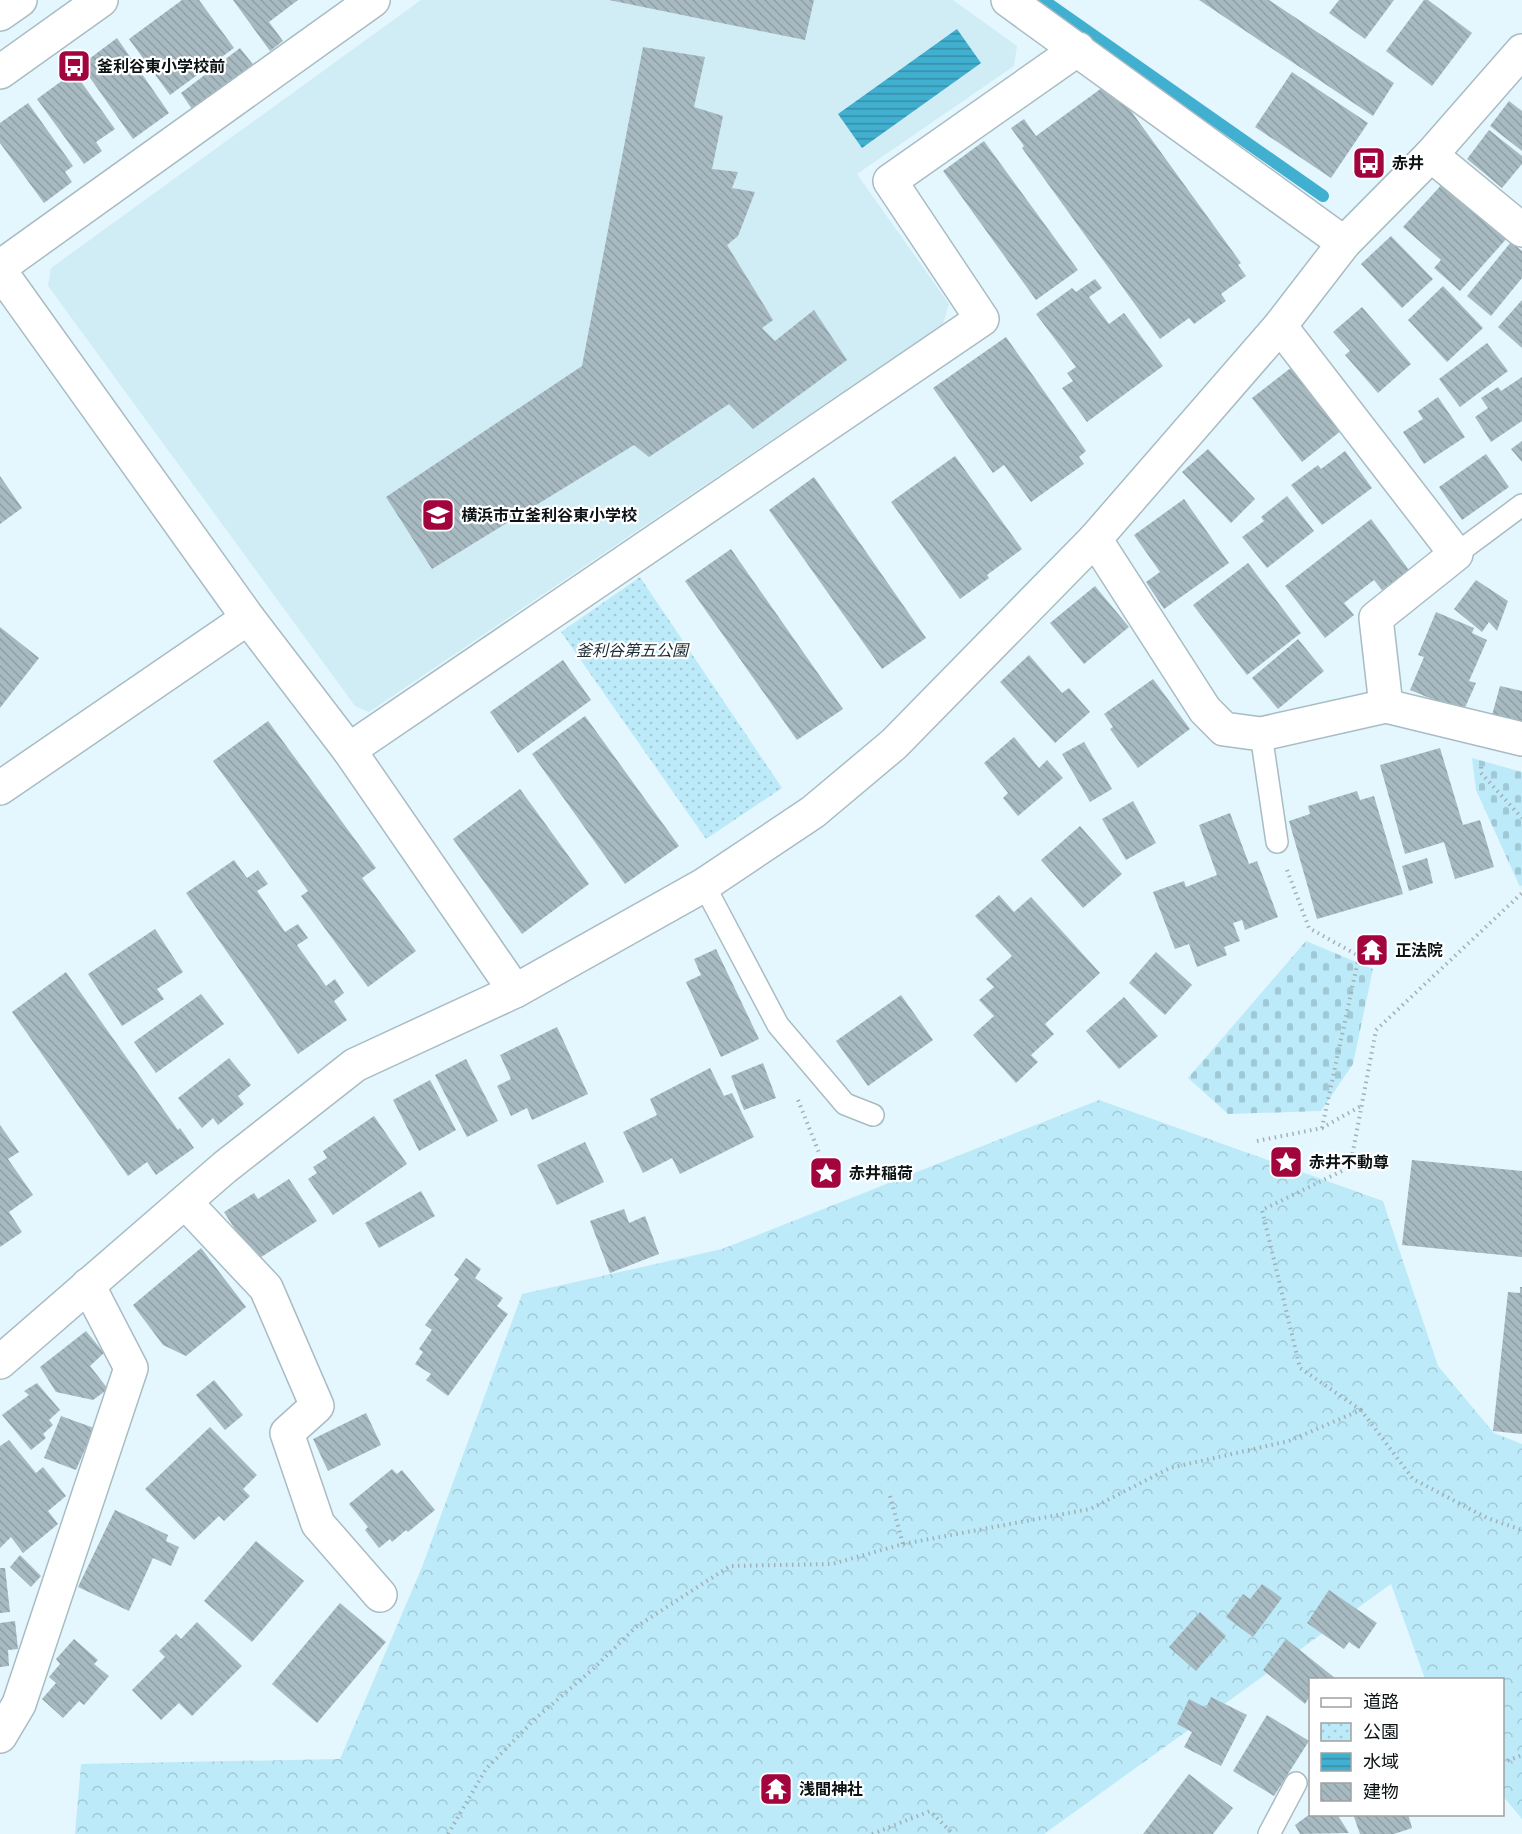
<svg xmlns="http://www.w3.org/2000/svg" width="1522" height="1834" font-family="Lora,'Noto Sans JP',serif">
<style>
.built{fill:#d0ecf5}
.forest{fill:url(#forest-crowns)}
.cemetery{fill:url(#cemetery-stones)}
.park{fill:url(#park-dots)}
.water{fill:url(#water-rules)}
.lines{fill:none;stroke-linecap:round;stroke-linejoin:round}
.stream{stroke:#41afcf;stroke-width:12}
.building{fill:url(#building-back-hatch)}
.service-casing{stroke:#a9bcc3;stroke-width:24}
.minor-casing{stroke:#a9bcc3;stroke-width:36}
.tertiary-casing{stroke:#a9bcc3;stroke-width:36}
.path{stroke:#a1b0b6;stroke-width:4;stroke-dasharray:1.5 4.5;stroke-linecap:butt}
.service{stroke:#fff;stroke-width:21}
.minor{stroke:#fff;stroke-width:33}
.tertiary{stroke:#fff;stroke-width:33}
.labels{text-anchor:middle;stroke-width:4.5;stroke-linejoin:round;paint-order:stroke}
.poi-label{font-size:16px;font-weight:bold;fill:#0c1315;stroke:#fff;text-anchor:start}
.park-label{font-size:16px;font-style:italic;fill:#1a2d34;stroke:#fff}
</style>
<defs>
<pattern id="forest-crowns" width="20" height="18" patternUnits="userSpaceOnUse" patternTransform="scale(1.5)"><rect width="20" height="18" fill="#bdeaf9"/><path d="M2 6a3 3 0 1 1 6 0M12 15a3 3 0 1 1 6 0" fill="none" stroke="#a1c8d5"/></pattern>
<pattern id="cemetery-stones" width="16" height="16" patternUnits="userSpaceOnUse" patternTransform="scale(1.5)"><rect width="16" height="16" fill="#bdeaf9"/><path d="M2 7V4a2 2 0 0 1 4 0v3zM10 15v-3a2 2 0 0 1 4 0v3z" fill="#a1c8d5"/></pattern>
<pattern id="park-dots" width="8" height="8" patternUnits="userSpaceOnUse" patternTransform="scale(1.5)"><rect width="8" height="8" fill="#bdeaf9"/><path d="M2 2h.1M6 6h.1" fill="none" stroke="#a1c8d5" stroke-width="1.8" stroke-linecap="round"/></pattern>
<pattern id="water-rules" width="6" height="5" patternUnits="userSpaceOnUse" patternTransform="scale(1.5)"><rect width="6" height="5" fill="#41afcf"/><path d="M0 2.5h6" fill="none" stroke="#358da7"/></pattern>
<pattern id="building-back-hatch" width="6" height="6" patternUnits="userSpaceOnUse" patternTransform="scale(1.5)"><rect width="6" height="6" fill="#a7bac1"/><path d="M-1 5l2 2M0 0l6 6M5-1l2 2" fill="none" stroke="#8f9fa5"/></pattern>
</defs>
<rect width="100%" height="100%" fill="#e4f7fe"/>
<polygon class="built" points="421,0 953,0 1017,46 1014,66 857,174 949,304 943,324 369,712 355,706 48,286 51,268"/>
<polygon class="forest" points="1099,1100 1383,1201 1438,1366 1494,1433 1522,1444 1522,1819 1503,1796 1502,1680 1425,1679 1391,1584 1044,1834 75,1834 81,1764 340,1759 422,1567 522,1294 722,1249"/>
<g class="cemetery">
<polygon points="1472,758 1522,772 1522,885 1520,887 1476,790"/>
<polygon points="1306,941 1373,969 1353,1064 1321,1111 1228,1114 1188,1078"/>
</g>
<polygon class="park" points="640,577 782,788 706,839 561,632"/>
<polygon class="water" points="957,29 981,63 862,148 838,114"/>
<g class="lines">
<polyline class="stream" points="1043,0 1323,196"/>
</g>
<g class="building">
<polygon points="182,0 199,0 234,48 170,95 129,39"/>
<polygon points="233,0 298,0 269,22 283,41 270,51"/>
<polygon points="609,0 814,0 805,40"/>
<polygon points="1199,0 1269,0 1394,83 1373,116"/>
<polygon points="1339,0 1394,0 1365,39 1329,13"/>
<polygon points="1424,0 1428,0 1472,33 1432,86 1386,51"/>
<polygon points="117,38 169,113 133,139 81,65"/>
<polygon points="643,47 705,57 694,107 723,116 712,169 738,172 732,188 755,192 738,236 727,245 773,320 762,328 775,341 814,310 847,360 753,429 729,404 649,457 634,445 432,569 386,497 582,366"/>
<polygon points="240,48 255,67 194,112 181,93"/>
<polygon points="74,72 115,129 96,142 102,151 84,164 37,99"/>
<polygon points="1292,72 1368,123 1331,178 1255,127"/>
<polygon points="1110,82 1241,263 1238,265 1246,276 1221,294 1226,301 1194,324 1189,318 1160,339 1022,148 1024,146 1011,128 1024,119 1036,136"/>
<polygon points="1509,101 1522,111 1522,151 1490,126"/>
<polygon points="28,103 73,166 65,172 72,182 44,203 0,143 0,123"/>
<polygon points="1489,130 1522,156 1522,164 1502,188 1467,159"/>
<polygon points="984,141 1078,270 1036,300 943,171"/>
<polygon points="1445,181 1508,237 1460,291 1434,268 1441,260 1403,227"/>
<polygon points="1391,236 1433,279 1402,308 1361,264"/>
<polygon points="1511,242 1522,251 1522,278 1491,316 1467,296"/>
<polygon points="1095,279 1102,288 1089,297 1109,324 1124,313 1163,366 1087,422 1062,388 1073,381 1067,373 1076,367 1036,314 1072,288 1076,292"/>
<polygon points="1443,286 1483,328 1447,362 1408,320"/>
<polygon points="1522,300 1522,348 1498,327"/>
<polygon points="1362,307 1411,364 1378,393 1345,355 1350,351 1333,332"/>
<polygon points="1006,337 1086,451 1079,457 1084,464 1031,502 1004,465 993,473 933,388"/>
<polygon points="1487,343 1508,371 1460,407 1439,379"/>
<polygon points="1292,367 1342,430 1302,462 1252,398"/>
<polygon points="1522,377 1522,421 1491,442 1475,417 1488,408 1481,398 1498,387 1501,391"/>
<polygon points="1438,397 1465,437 1424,464 1403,432 1423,419 1418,411"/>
<polygon points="1522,441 1522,462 1511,449"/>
<polygon points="1208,449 1255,499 1231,523 1182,472"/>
<polygon points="1345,451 1372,488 1322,525 1291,485 1318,465 1321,469"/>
<polygon points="1486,454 1509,487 1462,520 1439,487"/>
<polygon points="955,456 1022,549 987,575 989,578 960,599 891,502"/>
<polygon points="0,476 22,508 0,524"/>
<polygon points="814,477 926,638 882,669 769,510"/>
<polygon points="1287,496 1314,531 1267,568 1242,537 1264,521 1261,517"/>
<polygon points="1184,499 1229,563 1164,609 1146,582 1160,572 1134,535"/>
<polygon points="1371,519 1409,570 1382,590 1374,580 1344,603 1354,615 1325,638 1285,586"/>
<polygon points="731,549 843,709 797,740 685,581"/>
<polygon points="1248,563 1301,633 1247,675 1193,605"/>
<polygon points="1476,580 1508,601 1497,631 1489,622 1482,632 1454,609"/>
<polygon points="1095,586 1129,627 1084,664 1050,623"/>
<polygon points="1436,612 1474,628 1472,633 1487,640 1469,681 1476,683 1463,712 1410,690 1424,657 1418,655"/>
<polygon points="0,627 39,658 0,708"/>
<polygon points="1298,639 1324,671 1278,709 1252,678"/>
<polygon points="1029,655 1062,693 1069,688 1090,712 1055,743 1000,682"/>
<polygon points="563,660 591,700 518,753 490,712"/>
<polygon points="1153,679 1190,729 1138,768 1110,729 1113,727 1104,714"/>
<polygon points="1500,686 1522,691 1522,727 1491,719"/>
<polygon points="585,716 679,846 625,884 532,754"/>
<polygon points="268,721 376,868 362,878 416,951 368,987 301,896 308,891 213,761"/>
<polygon points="1014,737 1039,768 1047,760 1063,778 1018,816 1003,798 1008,793 984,763"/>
<polygon points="1084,742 1112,789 1090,802 1062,754"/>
<polygon points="1440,748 1463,825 1480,820 1494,867 1455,879 1444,842 1405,854 1380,765"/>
<polygon points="520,789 589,884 522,934 453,839"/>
<polygon points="1357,791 1360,800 1374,796 1403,894 1317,919 1289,821 1310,814 1308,806"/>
<polygon points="1133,801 1156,843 1126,860 1102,819"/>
<polygon points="1230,813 1249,864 1257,861 1278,917 1245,930 1242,920 1233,923 1240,941 1224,947 1227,955 1197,967 1189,944 1175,949 1153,892 1184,881 1186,887 1217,875 1199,825"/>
<polygon points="1080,826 1122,874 1083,908 1041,860"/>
<polygon points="1427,858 1433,883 1409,891 1402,866"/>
<polygon points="234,860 247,878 258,870 268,884 257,891 285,932 298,924 308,938 297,945 326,986 335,979 344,993 334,1001 347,1020 298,1054 186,893"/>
<polygon points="999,895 1014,912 1031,897 1100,973 1045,1024 1054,1034 1031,1055 1038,1062 1016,1083 973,1035 994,1016 979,1000 994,987 986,979 1012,956 975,916"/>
<polygon points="155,929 183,972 157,989 164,999 122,1026 88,974"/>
<polygon points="716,949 759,1039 721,1057 686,982 701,975 694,959"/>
<polygon points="1156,952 1192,985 1165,1015 1129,983"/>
<polygon points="66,972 178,1130 180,1128 194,1148 156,1175 147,1162 128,1176 12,1012"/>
<polygon points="201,994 224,1024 156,1073 134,1042"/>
<polygon points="901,995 933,1040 868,1086 836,1041"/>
<polygon points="1124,997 1158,1036 1119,1069 1086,1031"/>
<polygon points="557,1027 588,1094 532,1120 527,1108 511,1116 497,1086 511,1079 500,1055"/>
<polygon points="229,1058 251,1085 238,1096 244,1104 218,1125 213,1118 202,1128 178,1098"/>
<polygon points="466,1059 498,1121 467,1137 435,1075"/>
<polygon points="763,1063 776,1098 744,1110 731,1076"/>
<polygon points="710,1068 724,1096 732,1093 754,1137 680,1174 672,1158 643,1173 623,1132 657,1115 650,1099"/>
<polygon points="430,1080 456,1130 419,1151 393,1100"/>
<polygon points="374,1116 407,1164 333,1215 308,1179 317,1173 313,1167 327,1158 323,1151"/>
<polygon points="0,1125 19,1152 8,1159 33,1195 9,1212 22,1232 0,1247"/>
<polygon points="585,1142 604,1182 557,1205 537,1165"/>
<polygon points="1412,1160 1522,1171 1522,1257 1402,1245"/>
<polygon points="832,1161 839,1179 819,1186 812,1168"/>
<polygon points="289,1179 317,1221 255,1261 224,1212 254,1193 258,1199"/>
<polygon points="421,1191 435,1216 379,1248 365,1223"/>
<polygon points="624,1209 629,1223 645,1216 659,1254 610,1273 590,1221"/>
<polygon points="201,1248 246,1307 186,1356 163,1345 133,1305"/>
<polygon points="466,1258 481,1269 475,1278 503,1298 497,1306 508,1314 448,1396 426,1380 431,1374 415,1364 423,1352 419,1349 432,1330 425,1325 459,1279 454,1275"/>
<polygon points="1520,1287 1522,1287 1522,1434 1493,1431 1508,1292 1520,1293"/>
<polygon points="86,1331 104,1353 90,1366 108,1389 93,1400 56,1392 40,1367"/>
<polygon points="214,1380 243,1415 225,1430 196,1395"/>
<polygon points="37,1383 60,1410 49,1420 53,1425 43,1434 46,1438 31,1450 2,1415 29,1395 24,1391"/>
<polygon points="366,1413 381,1445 328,1471 313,1439"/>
<polygon points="61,1416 94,1428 76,1470 44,1458"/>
<polygon points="210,1427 257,1475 243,1489 250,1496 224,1521 219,1516 194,1540 145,1489"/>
<polygon points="9,1440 36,1473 43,1467 66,1496 48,1511 58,1524 23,1553 11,1537 0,1548 0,1446"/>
<polygon points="392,1469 397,1474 402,1470 435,1510 408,1532 406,1530 392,1542 390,1539 379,1548 365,1530 368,1527 349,1504"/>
<polygon points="115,1510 168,1535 166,1541 179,1547 171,1566 153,1558 129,1611 78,1587"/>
<polygon points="256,1541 304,1581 252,1642 204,1601"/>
<polygon points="20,1555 41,1576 31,1587 10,1567"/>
<polygon points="0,1568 5,1568 10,1612 0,1613"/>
<polygon points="1262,1584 1282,1598 1253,1637 1226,1617 1243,1594 1250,1599"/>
<polygon points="1329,1590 1377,1623 1359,1649 1349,1642 1344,1649 1307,1623"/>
<polygon points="340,1603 386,1642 317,1723 272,1684"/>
<polygon points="1200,1612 1226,1636 1196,1671 1169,1647"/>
<polygon points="15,1621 18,1649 8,1650 9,1666 0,1667 0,1623"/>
<polygon points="197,1622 242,1666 192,1716 179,1703 161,1720 132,1690 165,1657 159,1651 176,1634 181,1639"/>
<polygon points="74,1639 98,1660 94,1664 109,1676 84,1705 79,1701 63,1718 42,1699 56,1683 49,1677 60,1664 56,1659"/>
<polygon points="1286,1639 1335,1678 1310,1680 1310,1696 1305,1704 1263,1670"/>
<polygon points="1211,1697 1247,1715 1221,1766 1184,1747 1192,1732 1177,1724 1189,1699 1206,1708"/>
<polygon points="1267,1715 1309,1741 1274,1796 1233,1771"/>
<polygon points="1189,1774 1233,1808 1213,1834 1143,1834"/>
<polygon points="1310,1814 1337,1814 1349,1833 1300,1834 1295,1825"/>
<polygon points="1353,1814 1408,1814 1412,1828 1394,1834 1360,1834"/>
</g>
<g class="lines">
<g class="service-casing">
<g id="service">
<polyline points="1456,554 1522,505"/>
<polyline points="1261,734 1277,842"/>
<polyline points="704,885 778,1025 845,1104 873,1115"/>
<polyline points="1269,1834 1296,1783"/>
</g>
</g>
<g class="minor-casing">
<g id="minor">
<polyline points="1008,0 1344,243"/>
<polyline points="1431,155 1522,230"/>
<polyline points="0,267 373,0"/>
<polyline points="0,271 248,618 349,750 515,991"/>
<polyline points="1280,326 1456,554 1376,618 1386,706"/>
<polyline points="1095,539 1205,710 1224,729 1261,734 1386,706 1522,739"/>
<polyline points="349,750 982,319 890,181 1078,49"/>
<polyline points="0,788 248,618"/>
<polyline points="185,1202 266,1288 317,1406 287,1433 318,1524 380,1595"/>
<polyline points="0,1736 19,1704 131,1368 88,1285"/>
</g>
</g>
<g class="tertiary-casing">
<g id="tertiary">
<polyline points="0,14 20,0"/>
<polyline points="0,72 101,0"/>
<polyline points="0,1362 225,1167 355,1065 515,991 704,885 813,812 894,744 1095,539 1280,326 1344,243 1431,155 1522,51"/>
</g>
</g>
<g class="path">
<polyline points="1481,767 1481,773 1522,818"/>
<polyline points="1287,870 1309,928 1359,956 1322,1128"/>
<polyline points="798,1100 820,1155"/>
<polyline points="1257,1141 1322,1128 1361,1106"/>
<polyline points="1361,1410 1300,1368 1262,1210 1350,1167 1376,1030 1522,893"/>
<polyline points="890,1496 903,1544"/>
<polyline points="1374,1680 1374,1678"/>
<polyline points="1502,1763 1522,1755"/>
<polyline points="448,1834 486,1769 536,1718 593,1669 636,1627 730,1566 832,1564 903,1544 1090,1509 1170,1468 1289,1441 1361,1410 1413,1479 1487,1518 1522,1530"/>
<polyline points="872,1834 930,1811 953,1834"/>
</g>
<use href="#service" class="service"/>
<use href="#minor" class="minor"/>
<use href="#tertiary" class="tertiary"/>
</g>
<defs>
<g id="bus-square" transform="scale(1.725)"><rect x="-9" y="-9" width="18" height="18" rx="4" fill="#a2053e" stroke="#fff"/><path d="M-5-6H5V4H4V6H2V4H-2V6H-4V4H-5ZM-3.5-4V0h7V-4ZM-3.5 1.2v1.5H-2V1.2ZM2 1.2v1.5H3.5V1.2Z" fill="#fff"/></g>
<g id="school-square" transform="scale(1.725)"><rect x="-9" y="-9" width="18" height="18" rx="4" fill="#a2053e" stroke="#fff"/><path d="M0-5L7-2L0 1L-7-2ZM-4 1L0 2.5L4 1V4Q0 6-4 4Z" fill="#fff"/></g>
<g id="temple-square" transform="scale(1.725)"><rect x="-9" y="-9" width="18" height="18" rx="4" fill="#a2053e" stroke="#fff"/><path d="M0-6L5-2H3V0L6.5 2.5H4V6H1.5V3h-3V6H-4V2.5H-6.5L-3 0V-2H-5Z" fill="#fff"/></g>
<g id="sight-square" transform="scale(1.725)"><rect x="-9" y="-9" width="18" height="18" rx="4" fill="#a2053e" stroke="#fff"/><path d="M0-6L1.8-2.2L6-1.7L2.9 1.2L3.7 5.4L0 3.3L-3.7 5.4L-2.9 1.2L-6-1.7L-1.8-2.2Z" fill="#fff"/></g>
</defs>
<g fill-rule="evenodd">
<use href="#bus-square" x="74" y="66"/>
<use href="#bus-square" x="1369" y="163"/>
<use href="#school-square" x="438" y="515"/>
<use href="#temple-square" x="1372" y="950"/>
<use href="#sight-square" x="1286" y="1162"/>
<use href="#sight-square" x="826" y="1173"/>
<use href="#temple-square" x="776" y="1789"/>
</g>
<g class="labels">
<g class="poi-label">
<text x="97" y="72">釜利谷東小学校前</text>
<text x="1392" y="169">赤井</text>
<text x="461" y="521">横浜市立釜利谷東小学校</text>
<text x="1395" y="956">正法院</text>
<text x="1309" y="1168">赤井不動尊</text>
<text x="849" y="1179">赤井稲荷</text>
<text x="799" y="1795">浅間神社</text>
</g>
<g class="park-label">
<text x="632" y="656">釜利谷第五公園</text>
</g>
</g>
<rect x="1309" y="1678" width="195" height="138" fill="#ffffff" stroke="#9ea1a1" stroke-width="1.5"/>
<rect x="1321" y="1698" width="30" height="9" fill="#ffffff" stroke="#9ea1a1" stroke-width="1.5"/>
<text x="1363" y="1708" font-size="18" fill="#0c1315">道路</text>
<rect x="1321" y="1723" width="30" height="18" fill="url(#park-dots)" stroke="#9ea1a1" stroke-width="1.5"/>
<text x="1363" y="1738" font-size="18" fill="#0c1315">公園</text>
<rect x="1321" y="1753" width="30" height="18" fill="url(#water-rules)" stroke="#9ea1a1" stroke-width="1.5"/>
<text x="1363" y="1768" font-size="18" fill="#0c1315">水域</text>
<rect x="1321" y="1783" width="30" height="18" fill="url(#building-back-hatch)" stroke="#9ea1a1" stroke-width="1.5"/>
<text x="1363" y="1798" font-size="18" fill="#0c1315">建物</text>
</svg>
